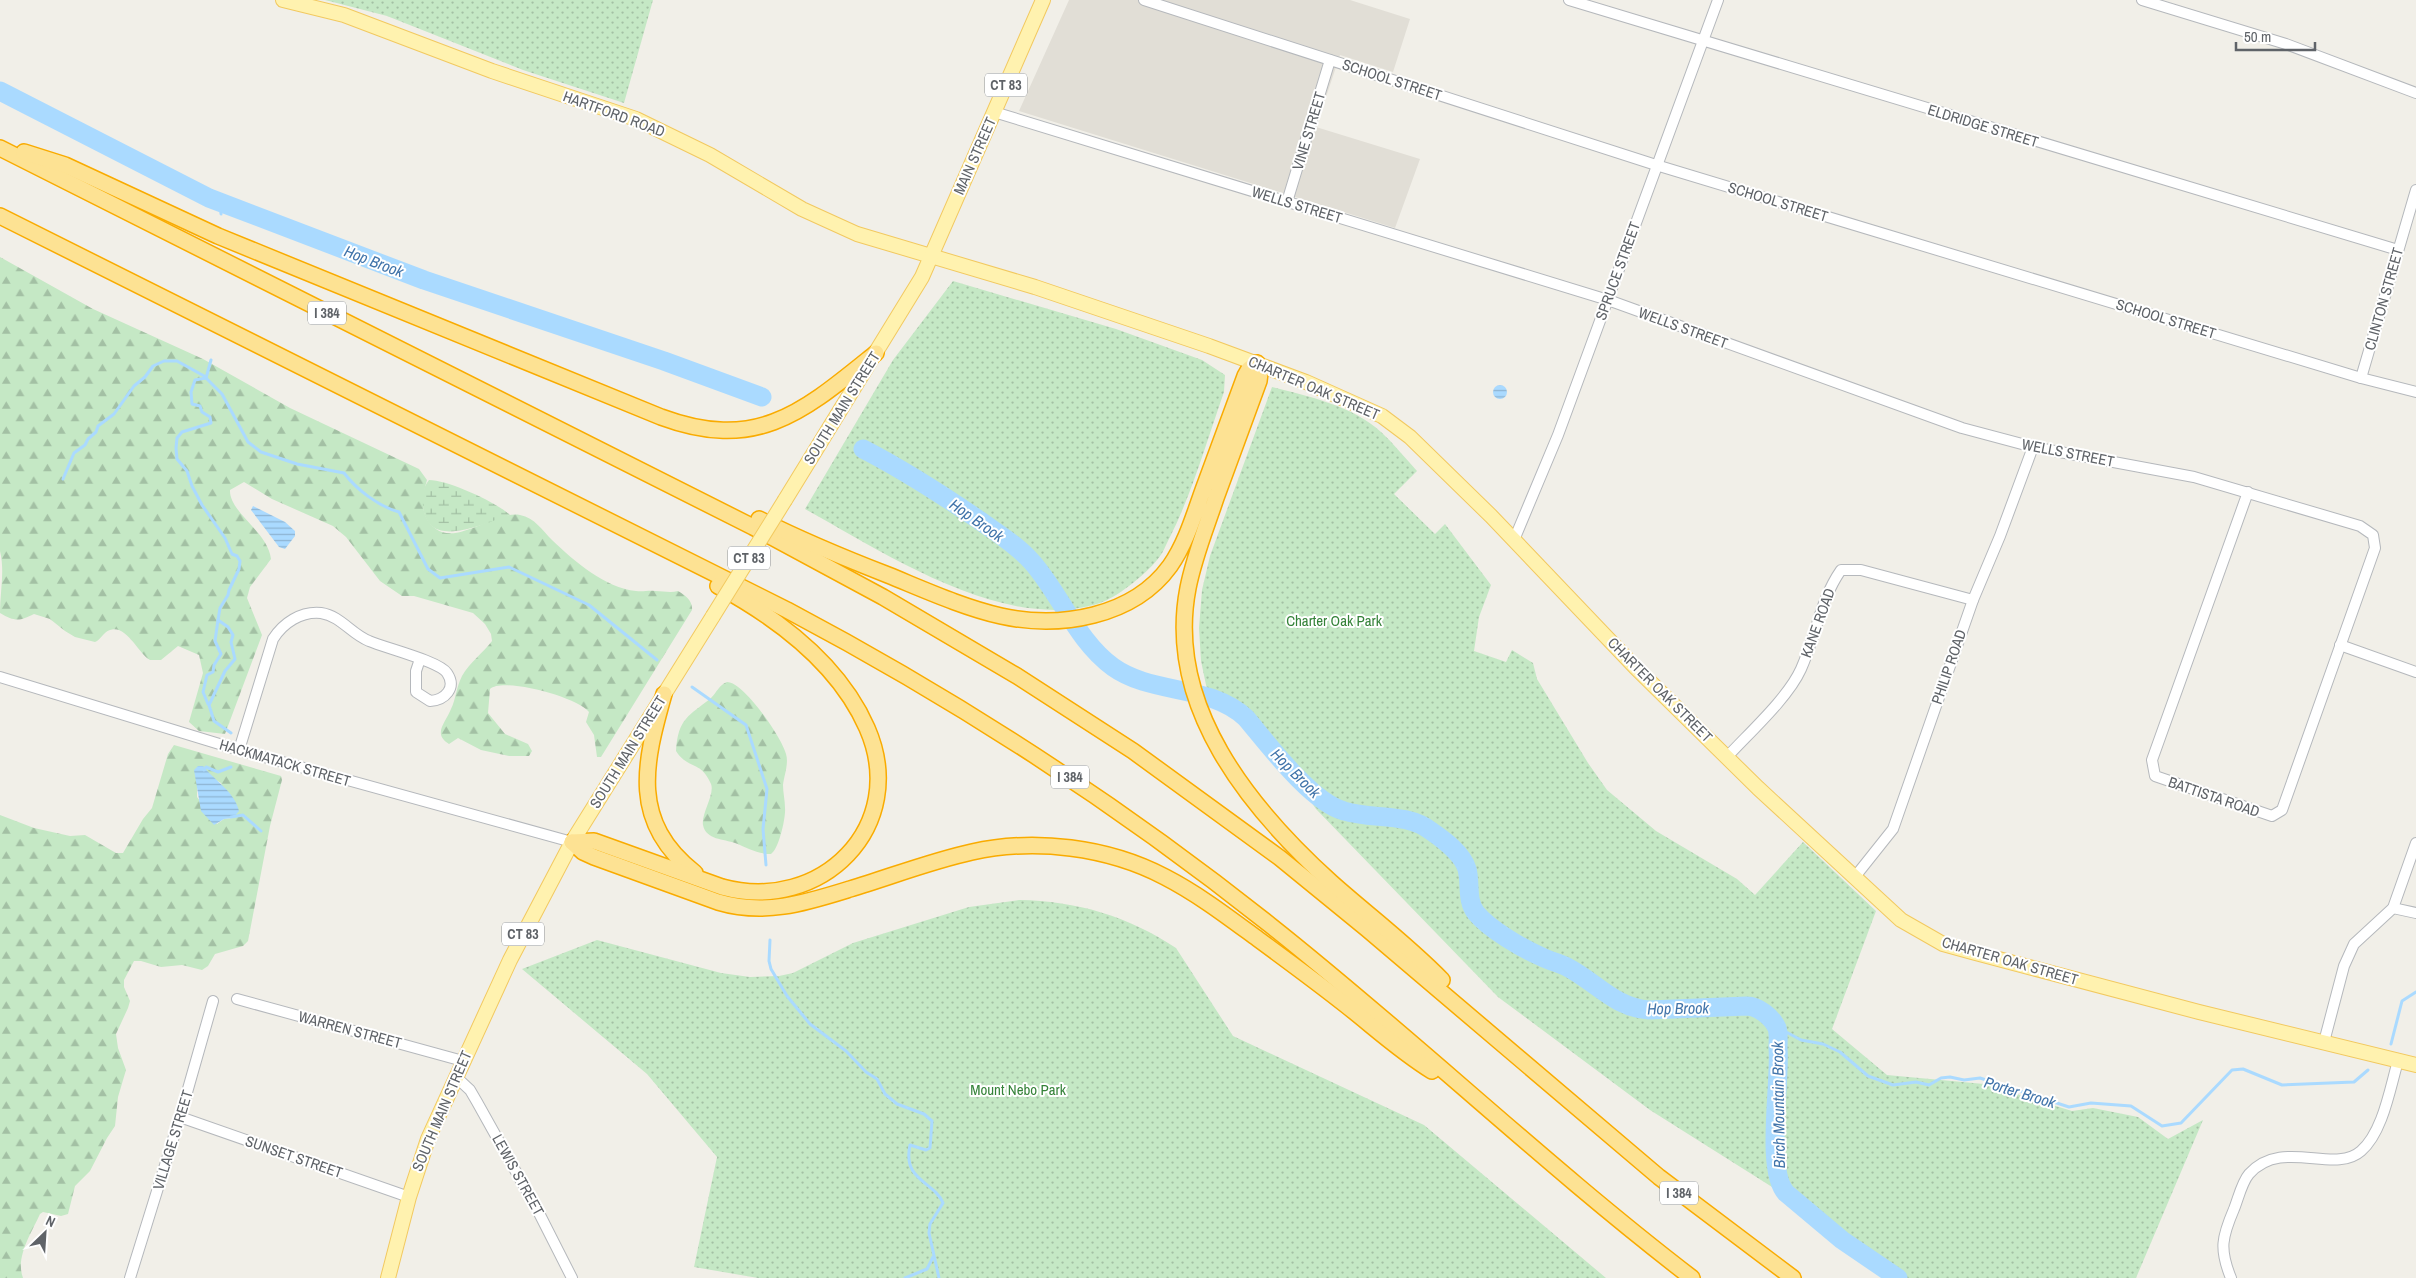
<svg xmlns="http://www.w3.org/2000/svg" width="2416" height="1278" font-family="'Archivo Narrow',sans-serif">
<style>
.education{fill:#e1ded6}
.forest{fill:url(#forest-firs);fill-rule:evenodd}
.wetland{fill:url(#wetland-marsh)}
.park{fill:url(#park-dots)}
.water{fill:url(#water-rules)}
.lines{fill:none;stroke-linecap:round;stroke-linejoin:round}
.stream{stroke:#aadaff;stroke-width:3}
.river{stroke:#aadaff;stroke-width:19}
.minor-casing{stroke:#b5b8bc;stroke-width:12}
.major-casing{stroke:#f2c960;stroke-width:16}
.highway-casing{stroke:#f9ab00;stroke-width:18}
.minor{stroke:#fff;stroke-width:10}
.major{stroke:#fff2af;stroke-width:14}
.highway{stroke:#fde293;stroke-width:15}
.major-bridge-casing{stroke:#f2c960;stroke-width:16;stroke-linecap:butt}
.major-bridge{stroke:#fff2af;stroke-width:14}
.labels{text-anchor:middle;stroke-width:4;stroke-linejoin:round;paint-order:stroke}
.shield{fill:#fff;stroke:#8f9295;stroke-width:1}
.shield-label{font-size:14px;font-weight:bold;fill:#5f6368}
.street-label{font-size:15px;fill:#5f6368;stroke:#fff}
.park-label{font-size:15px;fill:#348238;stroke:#fff}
.water-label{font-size:16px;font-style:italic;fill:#4174aa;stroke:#fff}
</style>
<defs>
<pattern id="forest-firs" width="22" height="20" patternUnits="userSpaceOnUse" patternTransform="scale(1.25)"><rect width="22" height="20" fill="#c5e8c5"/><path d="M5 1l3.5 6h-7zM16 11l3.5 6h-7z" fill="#a3c0a4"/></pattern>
<pattern id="wetland-marsh" width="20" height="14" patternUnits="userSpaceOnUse" patternTransform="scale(1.25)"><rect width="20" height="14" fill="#c5e8c5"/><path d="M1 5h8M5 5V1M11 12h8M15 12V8" fill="none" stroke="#a3c0a4"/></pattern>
<pattern id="park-dots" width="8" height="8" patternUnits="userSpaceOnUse" patternTransform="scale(1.25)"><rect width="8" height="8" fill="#c5e8c5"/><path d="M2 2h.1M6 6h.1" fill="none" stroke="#a3c0a4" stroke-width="1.8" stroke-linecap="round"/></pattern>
<pattern id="water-rules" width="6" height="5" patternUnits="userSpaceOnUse" patternTransform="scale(1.25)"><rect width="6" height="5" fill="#aadaff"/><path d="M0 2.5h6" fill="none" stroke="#8eb4d2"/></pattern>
</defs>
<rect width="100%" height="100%" fill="#f1efe8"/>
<polygon class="education" points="1069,0 1350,0 1410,19 1393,72 1340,55 1316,127 1420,159 1395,228 1019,111"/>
<g class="forest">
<path d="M0,257l93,52 110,50 87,49 129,61 8,11c-5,17 -8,37 9,49 22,16 60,-19 84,-14 15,3 22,15 32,25 22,21 53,48 84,51 7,1 13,-1 19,0 9,0 15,2 23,0 7,4 15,10 14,19l-91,147h-4l-3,-22 -8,-13 3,-10c-12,-15 -86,-35 -99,-23l-2,24 17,21 23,10 4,7 -3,5h-20l-28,-6 -23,-12 -9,6c-17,-10 -3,-22 2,-35 5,-10 5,-21 11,-33 8,-14 20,-22 30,-35l-1,-7 -6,-10 -12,-11 -59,-17h-12l-22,-15 -34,-44 -13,-11 -61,-27 -28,-17 -14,8c-1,23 38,41 41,69l-21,28 -3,11 15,37 -37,99 -26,-3 -10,-9 14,-49 -4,-18 -21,-9 -17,14h-11c-11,-6 -24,-36 -40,-30 -7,2 -9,10 -15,12l-20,-5 -10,-6 -15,-12 -16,-5c-14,7 -19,8 -34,-1 0,-22 5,-41 0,-62z"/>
<path d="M727,682c17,0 55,56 59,72 3,9 -2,22 -3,31 0,8 2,15 2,23 1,9 -6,41 -14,46 -14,0 -23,-6 -36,-11 -11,-4 -29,-3 -32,-18 -2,-11 12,-31 8,-41 -10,-24 -23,-14 -35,-33 2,-33 13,-35 35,-53 6,-6 8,-13 16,-16z"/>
<path d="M174,745l100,29 7,2 1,4 -12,46 -22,115 -5,5 -28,8 -7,12 -6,4 -20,-5 -21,2 -20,-6h-7l-10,19v7l6,14 -2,7 -12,26 2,14 8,22 -8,27 -3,29 -8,12 -17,33 -15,15 -7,28 -7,2 -18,-4 -3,2c-8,18 -25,43 -17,64h-23v-463l34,13 36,8 15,-1 31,18h7l20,-34 9,-11 16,-54zM211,777l10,6 12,35 -9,1 -7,5 -20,-27v-10z"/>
</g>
<path class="wetland" d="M429,480c19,0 67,22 81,35 -26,8 -83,37 -87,-9 -1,-9 0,-19 6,-26z"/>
<g class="park">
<polygon points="325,0 653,0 624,103 523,70 387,16"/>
<path d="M953,281l163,48 86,31 23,15 -1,17c-17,48 -31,99 -54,145 -4,7 -7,17 -13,23 -11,14 -41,38 -57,43 -95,31 -215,-50 -295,-94l88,-149z"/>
<path d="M1272,387c36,9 81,19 109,45 13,12 24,26 36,39l-23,23 41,40 10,-10 46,61 -12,32 -5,34 32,11 6,-12 21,13 4,16 51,84 19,27 49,41 81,48 18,16 48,-53 73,69 -44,118 55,46 97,9 88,27 21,-3 45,9 30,22 35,-19 -67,158h-233l-123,-86 -130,-82 -152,-113 -182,-188 -27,-40 -40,-45 -40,-25 -8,-38 -2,-33 3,-38 8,-34z"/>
<path d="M1019,900c58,1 109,16 157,48l57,88 191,89 182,153h-848l-64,-11 23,-110 -70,-83 -125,-105 75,-29 124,33 29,4 29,-1 14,-3 60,-30 116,-36z"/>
</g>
<g class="water">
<circle cx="1500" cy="392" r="7"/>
<polygon points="253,506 285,522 295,531 295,536 285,549 279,547 251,510"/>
<path d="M198,766h5c11,14 32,26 36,45l-6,7 -9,1 -10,6 -13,-14 -7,-41z"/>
</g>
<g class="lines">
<g class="stream">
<polyline points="220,202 221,214"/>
<path d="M211,360l-5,18 16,16 26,48 13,10 36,12 47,9c13,17 34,33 55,39l29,57 12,9 69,-11 80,38 68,55"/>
<polyline points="206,378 195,380 191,392 192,404 200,406 202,412 210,417 211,423 182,432 177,438 176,448 177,459 187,471 192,486 202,505 225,538 232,554 237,556 240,561 239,569 229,590 228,595 220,608 218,620 228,627 233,635 231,642 235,659 225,671 209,705 214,721 231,733"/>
<polyline points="63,479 74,453 85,445 88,439 96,432 98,426 114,414 134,386 145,377 153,366 164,361 177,361 206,377"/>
<polyline points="692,687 746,725 767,789 763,829 766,865"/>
<polyline points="208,704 203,692 207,675 213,672 214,665 221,654 215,641 218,620"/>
<polyline points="204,770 206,767 218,772 231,767"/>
<polyline points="231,817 243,815 261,831"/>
<path d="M770,940l-1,21 2,8 16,27 23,28 36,27 20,21 11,7 8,15 12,10 27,10 8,7 -2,27 -4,2 -16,-5c-8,36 24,36 33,58l-13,21 -1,9 10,45"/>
<polyline points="1775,1026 1801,1040 1823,1044 1840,1052 1868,1076 1893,1085 1916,1082 1929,1085 1941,1078 1950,1077 1964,1080 1980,1078 2069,1107 2091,1103 2131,1106 2162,1126 2181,1123 2232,1070 2243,1069 2282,1085 2354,1082 2368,1070"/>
<polyline points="2391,1044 2402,1001 2416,992"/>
<polyline points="905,1278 927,1269 933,1257"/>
</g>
<g class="river">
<polyline points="0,91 209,198 424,280 664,361 762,397"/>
<path d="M863,449c41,21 78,45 116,71 18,13 38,25 53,42 29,33 45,79 81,105 39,28 97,17 133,51 22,26 65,84 98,93 29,9 62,1 87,20 13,9 31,22 36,38 4,15 -1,31 9,44 13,16 47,36 66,44 8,4 17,6 25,10 29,15 48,41 82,43l98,-4c11,0 25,11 30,22 2,6 1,14 1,20 3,33 -13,122 8,145l56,47 56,38"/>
</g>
<g class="minor-casing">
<g id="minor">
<polyline points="1144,0 1656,165 2361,378 2416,392"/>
<polyline points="1569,0 2398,250"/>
<polyline points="2142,0 2286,44 2416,93"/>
<polyline points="994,112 1608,300 1962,428 2033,447 2194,477 2360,526 2373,535 2375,548 2282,810 2272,816 2155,776 2152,760 2248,492"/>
<polyline points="1287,202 1330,60"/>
<polyline points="2361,378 2416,190"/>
<polyline points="1514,540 1558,435 1718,0"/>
<polyline points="2340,645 2416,672"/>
<polyline points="0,677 239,750 572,842"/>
<path d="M239,750l34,-111c10,-16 28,-28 48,-26 20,3 30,21 48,28 16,7 70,20 78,32 10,15 -2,27 -17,28l-14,-9v-21l4,-12"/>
<path d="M1727,757c22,-24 61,-59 74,-88 15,-33 19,-69 40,-99h20l112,30"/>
<polyline points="1854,878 1893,829 1973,600 2000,536 2033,447"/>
<polyline points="2393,908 2416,913"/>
<polyline points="237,999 463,1061"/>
<polyline points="2324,1042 2344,966 2354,944 2393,908 2416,843"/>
<polyline points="456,1077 470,1090 477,1102 539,1213 572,1278"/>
<polyline points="180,1117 409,1197"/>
<polyline points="130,1278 180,1117 213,1001"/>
<path d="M2231,1278c-12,-29 -9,-41 3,-69 4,-10 8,-27 15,-35 33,-37 85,1 112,-23 22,-19 29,-63 37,-90"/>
</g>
</g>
<g class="major-casing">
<g id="major">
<polyline points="283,0 344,15 492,71 636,119 710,155 802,209 857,234 1035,287 1209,346 1306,382 1382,416 1410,437 1491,516 1635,667 1758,788 1901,920 1943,944 1972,952 2199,1012 2416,1065"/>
<polyline points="785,500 922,277 1043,0"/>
<polyline points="388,1278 409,1197 428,1139 510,960 572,842 713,616"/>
</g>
</g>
<g class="highway-casing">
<g id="highway">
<polyline points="0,148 753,527 883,597 1017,676 1133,751 1280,858 1367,929 1659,1177 1793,1278"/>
<path d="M24,152l41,13 153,71 443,181c97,36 143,-6 215,-64"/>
<path d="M0,216l787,394c172,91 331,194 483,315 144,114 276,241 422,353"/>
<path d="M759,519c42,21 85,39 129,56 37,15 74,32 113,41 59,13 132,1 169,-50 16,-23 24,-51 33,-76 14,-38 28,-76 42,-114l4,-7 8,-6 3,10 -1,8c-14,39 -29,78 -43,117 -10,30 -22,59 -28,90 -23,118 62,221 144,295 36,32 76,62 110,97"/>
<path d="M664,694c-20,70 -34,128 31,179"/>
<path d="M572,842l11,10 11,5 124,45c47,14 87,1 132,-13 40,-12 81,-28 122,-37 63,-14 136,-5 193,25 33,17 63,40 93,62 30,22 60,44 89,67 28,22 54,46 85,65"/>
<path d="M572,842l22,-1 128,46c99,27 188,-61 145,-159 -28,-64 -90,-110 -149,-142"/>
</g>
</g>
<use href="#minor" class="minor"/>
<use href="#major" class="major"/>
<use href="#highway" class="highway"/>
<g class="major-bridge-casing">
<polyline id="major-bridge" points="713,616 785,500"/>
</g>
<use href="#major-bridge" class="major-bridge"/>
</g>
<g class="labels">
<g class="shield">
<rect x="985" y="73.5" width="42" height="23" rx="4"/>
<rect x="308" y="301.5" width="38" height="23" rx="4"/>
<rect x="728" y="546.5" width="42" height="23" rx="4"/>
<rect x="1051" y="765.5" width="38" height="23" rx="4"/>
<rect x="502" y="922.5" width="42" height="23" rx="4"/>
<rect x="1660" y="1181.5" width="38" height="23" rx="4"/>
</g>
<g class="shield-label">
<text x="1006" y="90">CT 83</text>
<text x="327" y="318">I 384</text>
<text x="749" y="563">CT 83</text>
<text x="1070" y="782">I 384</text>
<text x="523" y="939">CT 83</text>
<text x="1679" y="1198">I 384</text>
</g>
<g class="street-label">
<text transform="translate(1392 80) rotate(18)" y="5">SCHOOL STREET</text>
<text transform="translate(614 114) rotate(20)" y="5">HARTFORD ROAD</text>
<text transform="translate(1983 126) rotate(17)" y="5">ELDRIDGE STREET</text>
<text transform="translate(1309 131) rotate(-73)" y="5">VINE STREET</text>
<text transform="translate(975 156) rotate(-66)" y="5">MAIN STREET</text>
<text transform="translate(1778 202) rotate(17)" y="5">SCHOOL STREET</text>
<text transform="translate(1297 205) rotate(17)" y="5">WELLS STREET</text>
<text transform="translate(1618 271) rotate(-70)" y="5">SPRUCE STREET</text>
<text transform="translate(2384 299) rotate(-74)" y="5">CLINTON STREET</text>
<text transform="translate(2166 319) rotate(17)" y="5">SCHOOL STREET</text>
<text transform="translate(1683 328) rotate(20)" y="5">WELLS STREET</text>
<text transform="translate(1314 388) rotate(23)" y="5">CHARTER OAK STREET</text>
<text transform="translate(842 408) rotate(-58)" y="5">SOUTH MAIN STREET</text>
<text transform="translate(2068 453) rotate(11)" y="5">WELLS STREET</text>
<text transform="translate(1818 623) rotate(-70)" y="5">KANE ROAD</text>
<text transform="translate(1949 667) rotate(-71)" y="5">PHILIP ROAD</text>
<text transform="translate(1660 690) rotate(45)" y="5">CHARTER OAK STREET</text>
<text transform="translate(628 752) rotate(-58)" y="5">SOUTH MAIN STREET</text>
<text transform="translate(285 763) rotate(16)" y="5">HACKMATACK STREET</text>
<text transform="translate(2214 797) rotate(19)" y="5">BATTISTA ROAD</text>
<text transform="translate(2010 961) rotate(16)" y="5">CHARTER OAK STREET</text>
<text transform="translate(350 1030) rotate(15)" y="5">WARREN STREET</text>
<text transform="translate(442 1111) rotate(-67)" y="5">SOUTH MAIN STREET</text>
<text transform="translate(173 1140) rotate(-73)" y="5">VILLAGE STREET</text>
<text transform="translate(294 1157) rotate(19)" y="5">SUNSET STREET</text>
<text transform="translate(518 1175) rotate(61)" y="5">LEWIS STREET</text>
</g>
<g class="park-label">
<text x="1334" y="626">Charter Oak Park</text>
<text x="1018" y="1095">Mount Nebo Park</text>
</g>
<g class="water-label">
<text transform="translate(374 261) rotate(21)" y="6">Hop Brook</text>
<text transform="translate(977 520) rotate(35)" y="6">Hop Brook</text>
<text transform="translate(1296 773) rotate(45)" y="6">Hop Brook</text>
<text transform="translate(1678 1008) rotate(-1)" y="6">Hop Brook</text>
<text transform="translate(2020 1092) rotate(17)" y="6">Porter Brook</text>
<text transform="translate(1778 1105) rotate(-91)" y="6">Birch Mountain Brook</text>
</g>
</g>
<g transform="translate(45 1233) rotate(25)" stroke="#ffffff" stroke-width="4" paint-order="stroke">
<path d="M0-4L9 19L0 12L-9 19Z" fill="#5f6368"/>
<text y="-8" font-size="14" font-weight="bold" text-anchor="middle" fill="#5f6368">N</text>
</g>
<path d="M2236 42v8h79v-8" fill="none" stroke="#5f6368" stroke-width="2.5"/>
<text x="2244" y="42" font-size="15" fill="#5f6368" stroke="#ffffff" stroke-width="4" paint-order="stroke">50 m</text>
</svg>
